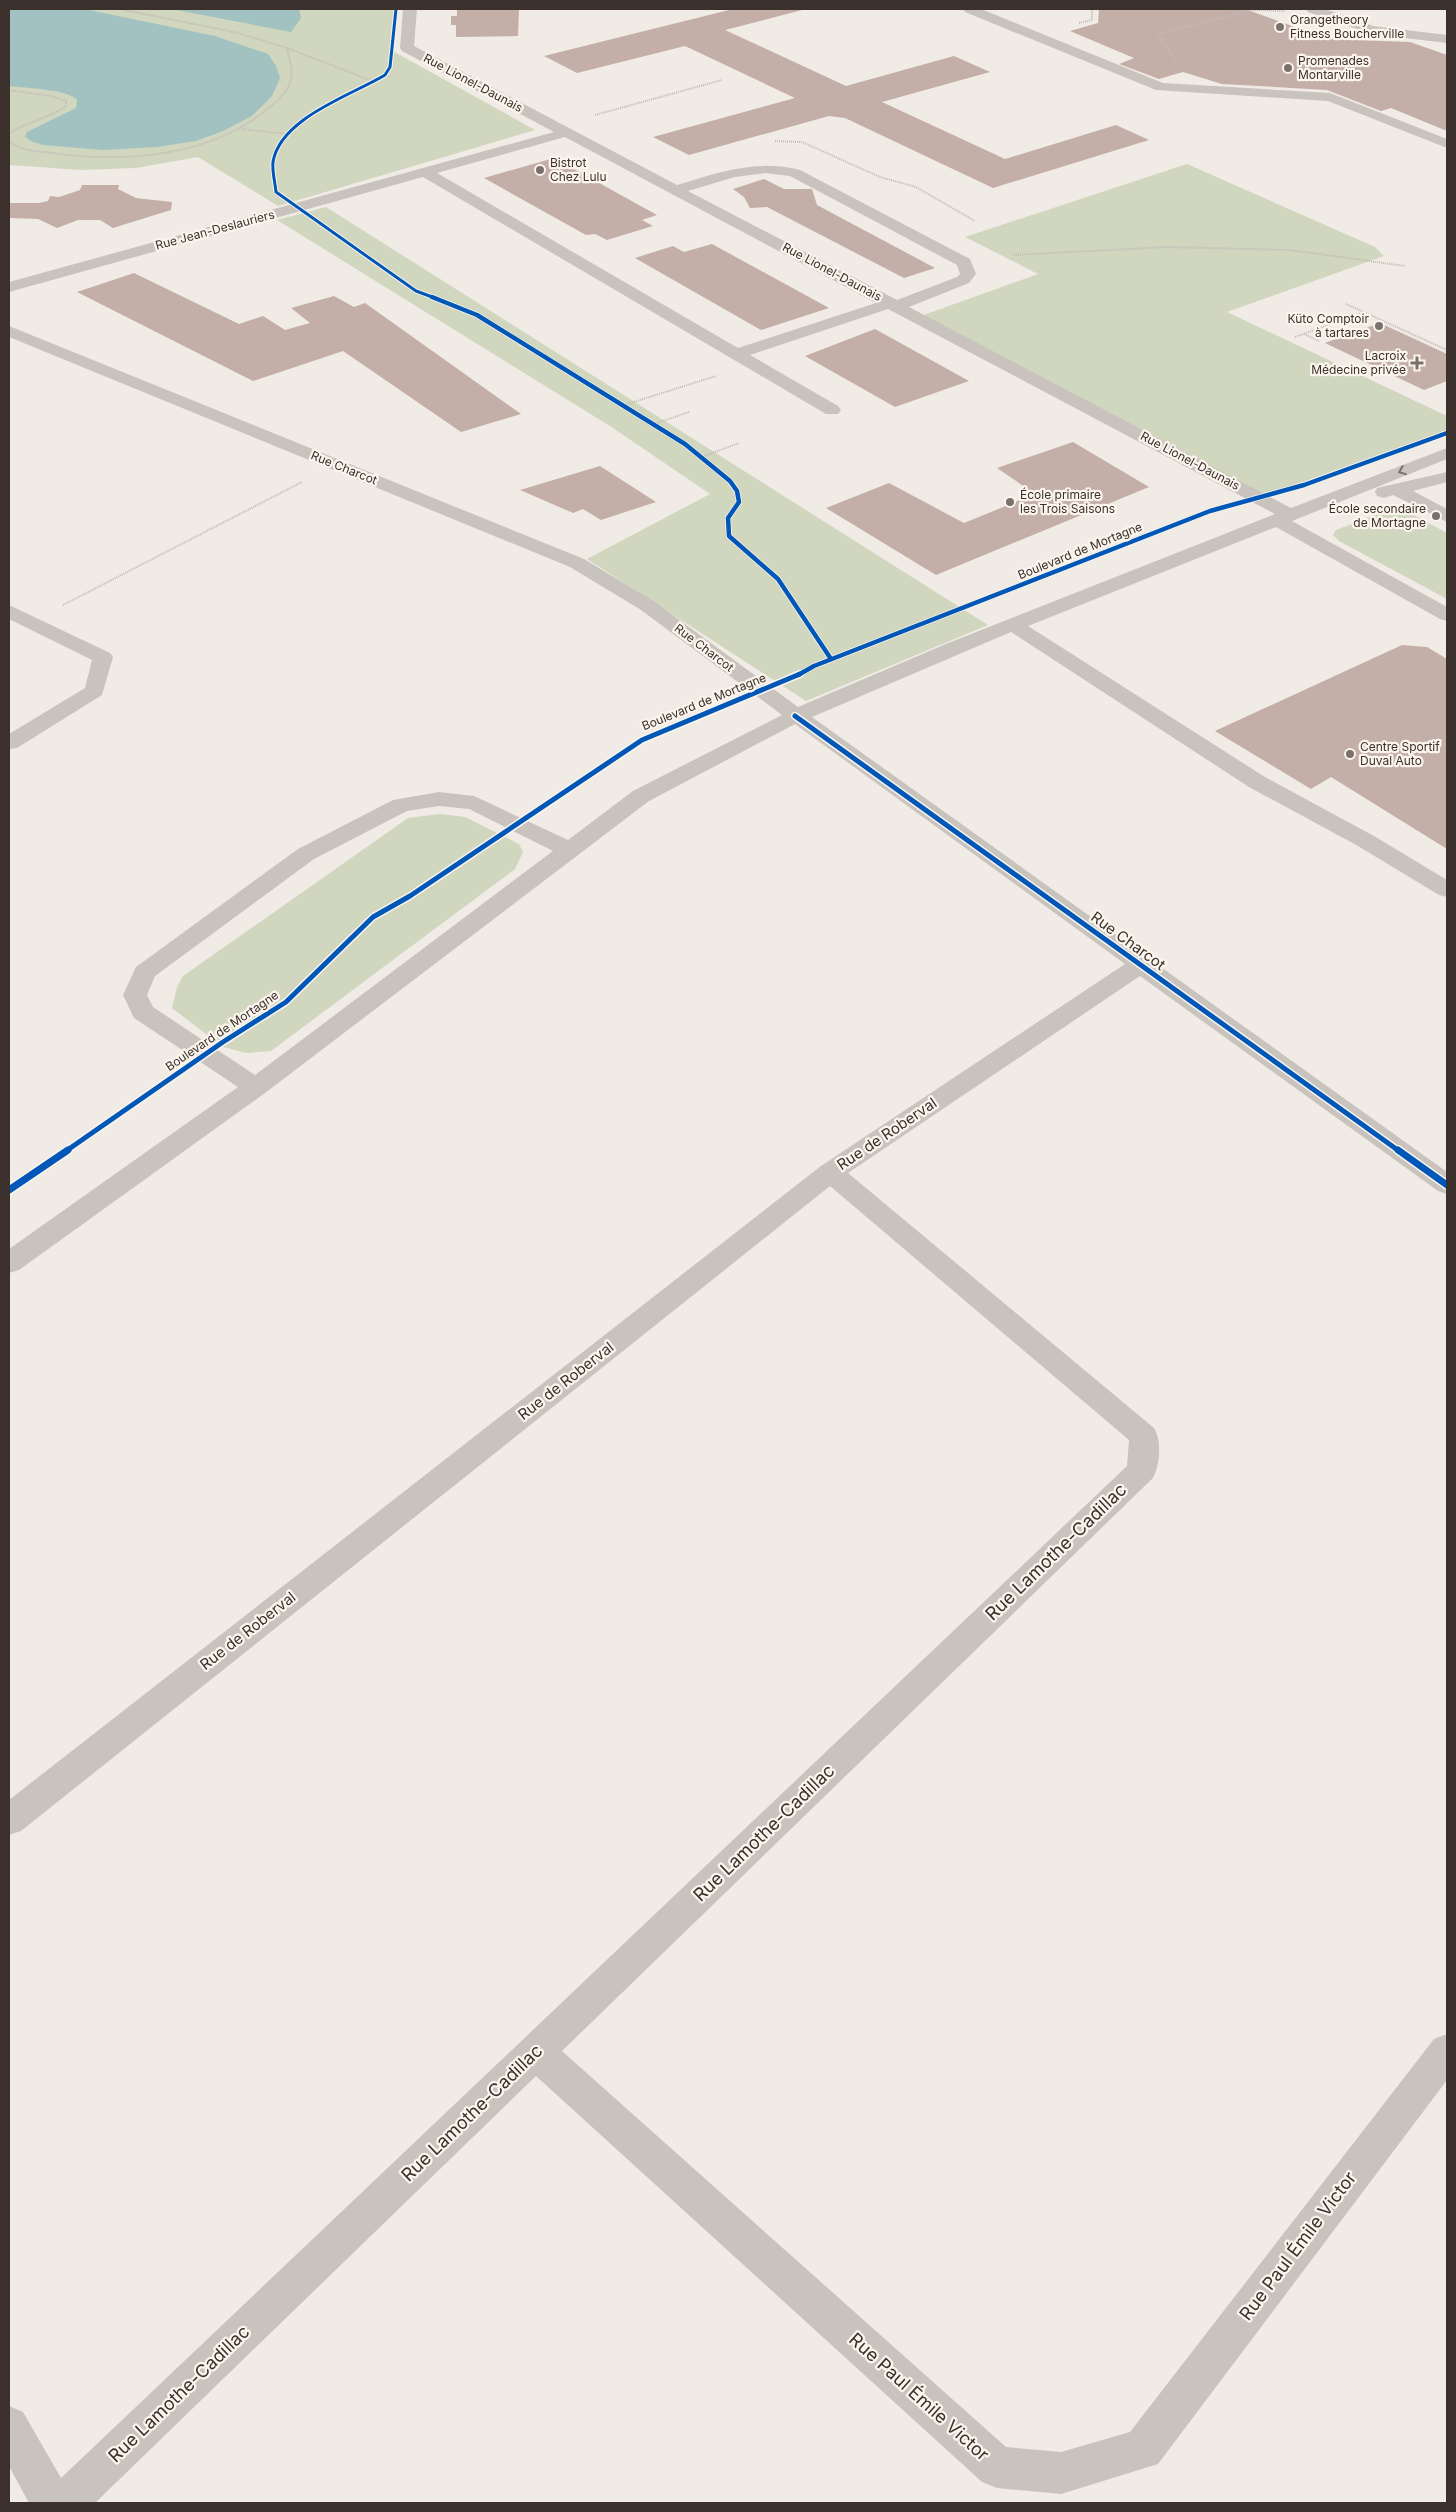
<svg xmlns="http://www.w3.org/2000/svg" width="1456" height="2512" font-family="Inter,sans-serif">
<style>
.green{fill:#d1d6bf}
.water{fill:#a1c2c1}
.building{fill:#c3afa7}
.lines{fill:none;stroke-linecap:round;stroke-linejoin:round}
.path{stroke:#c2bbb6;stroke-width:2;stroke-dasharray:1 1;stroke-linecap:butt}
.minor{fill:#c9c3be;fill-rule:evenodd}
.cycleway-far3-casing{stroke:#fbf5ee;stroke-width:5}
.cycleway-far2-casing{stroke:#fbf5ee;stroke-width:6}
.cycleway-far1-casing{stroke:#fbf5ee;stroke-width:8}
.cycleway-casing{stroke:#fbf5ee;stroke-width:10}
.cycleway-far3{stroke:#0057b8;stroke-width:3}
.cycleway-far2{stroke:#0057b8;stroke-width:4.5}
.cycleway-far1{stroke:#0057b8;stroke-width:5}
.cycleway{stroke:#0057b8;stroke-width:7}
.oneway{stroke:#7b726d}
.poi-dot{fill:#7a716c;stroke:#fbf5ee;stroke-width:2}
.labels{text-anchor:middle;stroke-width:4.5;stroke-linejoin:round;paint-order:stroke}
.far-poi-label{font-size:12px;fill:#3b302b;stroke:#fbf5ee;text-anchor:start}
.far-street-label{font-size:12px;fill:#3b302b;stroke:#fbf5ee}
.street-label{font-size:15px;fill:#3b302b;stroke:#fbf5ee}
.near-street-label{font-size:18px;fill:#3b302b;stroke:#fbf5ee}
</style>
<rect width="100%" height="100%" fill="#f0ebe5"/>
<g class="green">
<polygon points="9,9 395,9 391,50 535,130 278,206 198,157 136,168 81,170 9,165"/>
<polygon points="1187,164 1375,247 1384,256 1227,312 1447,416 1447,430 1258,498 918,317 1038,274 965,237"/>
<polygon points="326,207 988,625 806,701 587,559 710,494 610,426 277,220"/>
<polygon points="1395,510 1408,512 1447,533 1447,599 1339,541 1333,535 1336,530 1386,511"/>
<polygon points="440,814 465,817 519,844 523,852 515,869 271,1051 246,1053 223,1047 172,1008 177,987 183,976 408,818"/>
</g>
<g class="water">
<path d="M9,9h75l131,27 53,18 8,12 4,12 -8,18 -20,20 -29,15 -27,10 -39,6 -54,3 -60,-5 -10,-3 -8,-5 2,-5 49,-24 1,-8c-9,-11 -53,-12 -68,-14z"/>
<polygon points="171,9 299,9 301,18 291,32"/>
</g>
<g class="building">
<polygon points="457,9 519,9 518,36 456,37 456,25 451,25 451,16 457,16"/>
<polygon points="733,9 806,9 725,30 846,86 954,56 990,72 882,102 1005,159 1116,125 1149,140 993,188 845,118 829,116 689,155 653,137 795,98 685,46 577,73 544,56"/>
<polygon points="1099,9 1245,9 1328,39 1410,42 1447,55 1447,131 1391,108 1381,111 1327,90 1222,84 1183,72 1159,79 1119,64 1134,58 1070,31 1098,23"/>
<polygon points="554,158 657,215 642,220 653,226 607,240 595,234 586,235 484,178"/>
<polygon points="764,179 784,189 812,189 817,205 935,268 904,278 767,207 750,208 744,197 733,189"/>
<polygon points="82,185 119,185 118,189 136,198 172,202 171,210 113,228 100,220 78,220 57,228 38,219 9,218 9,203 39,203 48,201 50,196 59,197 80,190"/>
<polygon points="712,244 829,308 761,330 635,258 673,246 684,252"/>
<polygon points="134,273 239,324 263,316 285,330 310,323 291,308 334,296 354,307 365,303 521,414 461,432 343,351 253,381 77,292"/>
<polygon points="1380,323 1447,354 1447,381 1424,390 1325,343"/>
<polygon points="875,329 969,381 895,407 805,356"/>
<polygon points="1073,442 1149,487 936,575 826,508 889,483 964,523 1035,494 997,468"/>
<polygon points="600,466 656,502 601,520 583,509 573,513 520,490"/>
<polygon points="1402,645 1427,647 1447,659 1447,849 1331,777 1311,789 1215,731"/>
</g>
<g class="lines">
<g class="path">
<polyline points="119,9 234,32 287,48 375,82"/>
<polyline points="1079,23 1092,20 1092,9"/>
<polyline points="1177,62 1158,34 1252,10 1285,11"/>
<path d="M9,90l42,6 15,5v5c-17,13 -40,15 -57,28"/>
<polyline points="595,115 722,80"/>
<polyline points="242,129 288,134"/>
<path d="M9,141c11,10 29,10 43,12 70,10 158,4 214,-43 9,-7 21,-16 24,-28 4,-12 -1,-23 -3,-34"/>
<polyline points="775,141 802,142 880,177 916,187 975,221"/>
<polyline points="1014,255 1166,247 1290,250 1405,266"/>
<polyline points="1346,304 1447,350"/>
<polyline points="1304,334 1319,341"/>
<polyline points="1295,337 1364,312"/>
<polyline points="621,406 716,376"/>
<polyline points="654,424 689,412"/>
<polyline points="702,457 739,443"/>
<polyline points="63,605 302,482"/>
</g>
<g class="minor">
<path d="M403,9h14l-3,37 263,139c42,-13 79,-26 123,-15l170,89 6,15 -7,9 -60,24 382,201 156,-60v11l-155,62 155,86v14l-7,-2 -164,-92 -248,99 237,151 109,59 73,44v17l-8,-2 -81,-49 -109,-59 -238,-155 -199,85 635,455v22l-9,-3 -298,-215 -292,197 306,255c8,13 6,37 -1,50l-591,573 444,396 55,5 69,-20 304,-393 13,-5v46l-289,384 -97,30 -64,-6 -15,-6 -446,-406 -441,427h-66l-20,-37v-60l14,6 38,66 1066,-1012 2,-26 -299,-254 -809,645 -12,4v-35l812,-634 304,-202 -330,-240 -146,77 -384,292 -246,177 -10,3v-24l229,-162 -104,-69 -11,-23 13,-28 162,-118 95,-49 46,-8 35,4 94,44 65,-49 149,-76 -141,-105 -71,-43 -561,-230v-11l575,233 71,43 143,105 148,-63 329,-130 -387,-205 -138,46 88,51 3,4 -3,4h-12l-403,-237 -414,115v-10l545,-150 -152,-81 -2,-3zM565,137l311,166 -138,45 -301,-175zM765,173l25,3 167,89 3,9 -3,3 -60,23 -209,-109 47,-14zM439,806l30,3 84,42 -298,224 -102,-68 -6,-12 8,-19 159,-117 93,-48z"/>
<polygon points="963,9 981,9 1163,83 1330,93 1447,139 1447,148 1328,101 1156,90 965,12"/>
<polygon points="1306,9 1325,9 1373,26 1447,35 1447,43 1371,34 1308,12"/>
<polygon points="1447,472 1447,482 1413,491 1447,509 1447,522 1393,495 1384,498 1377,496 1375,492 1377,488"/>
<polygon points="9,605 110,653 113,657 102,695 17,748 9,749 9,734 85,688 92,660 9,619"/>
</g>
<g class="cycleway-far3-casing">
<path id="cycleway-far3" d="M396,9l-6,58 -5,8c-33,20 -105,43 -112,87 -1,9 2,20 3,30l140,99 19,7"/>
</g>
<g class="cycleway-far2-casing">
<g id="cycleway-far2">
<polyline points="432,297 477,315 685,444 730,481 737,491 739,502 728,518 729,536 778,579 831,659"/>
<polyline points="798,675 814,666 1210,511 1304,485 1447,433"/>
</g>
</g>
<g class="cycleway-far1-casing">
<g id="cycleway-far1">
<polyline points="795,716 1399,1151"/>
<polyline points="66,1151 223,1042 286,1002 373,917 410,896 642,740 800,674"/>
</g>
</g>
<g class="cycleway-casing">
<g id="cycleway">
<polyline points="1398,1150 1447,1185"/>
<polyline points="9,1190 68,1150"/>
</g>
</g>
<use href="#cycleway-far3" class="cycleway-far3"/>
<use href="#cycleway-far2" class="cycleway-far2"/>
<use href="#cycleway-far1" class="cycleway-far1"/>
<use href="#cycleway" class="cycleway"/>
</g>
<defs><path id="oneway-chevron" d="M-2-3.5L2.5 0L-2 3.5" fill="none" stroke-width="1.6" stroke-linecap="round" stroke-linejoin="round" transform="scale(1.25)"/></defs>
<use class="oneway" href="#oneway-chevron" transform="translate(1402 471) rotate(158)"/>
<g class="poi-dot">
<circle cx="1280" cy="27" r="5"/>
<circle cx="1288" cy="68" r="5"/>
<circle cx="540" cy="170" r="5"/>
<circle cx="1379" cy="326" r="5"/>
<path d="M1414.5 355.5h5v5h5v5h-5v5h-5v-5h-5v-5h5z"/>
<circle cx="1010" cy="502" r="5"/>
<circle cx="1436" cy="516" r="5"/>
<circle cx="1350" cy="754" r="5"/>
</g>
<g class="labels">
<g class="far-poi-label">
<text x="1290" y="24">Orangetheory<tspan x="1290" dy="14">Fitness Boucherville</tspan></text>
<text x="1298" y="65">Promenades<tspan x="1298" dy="14">Montarville</tspan></text>
<text x="550" y="167">Bistrot<tspan x="550" dy="14">Chez Lulu</tspan></text>
<text x="1369" y="323" text-anchor="end">Küto Comptoir<tspan x="1369" dy="14">à tartares</tspan></text>
<text x="1406" y="360" text-anchor="end">Lacroix<tspan x="1406" dy="14">Médecine privée</tspan></text>
<text x="1020" y="499">École primaire<tspan x="1020" dy="14">les Trois Saisons</tspan></text>
<text x="1426" y="513" text-anchor="end">École secondaire<tspan x="1426" dy="14">de Mortagne</tspan></text>
<text x="1360" y="751">Centre Sportif<tspan x="1360" dy="14">Duval Auto</tspan></text>
</g>
<g class="far-street-label">
<text transform="translate(473 83) rotate(28)" y="4">Rue Lionel-Daunais</text>
<text transform="translate(215 230) rotate(-15)" y="4">Rue Jean-Deslauriers</text>
<text transform="translate(832 272) rotate(28)" y="4">Rue Lionel-Daunais</text>
<text transform="translate(1190 461) rotate(28)" y="4">Rue Lionel-Daunais</text>
<text transform="translate(344 468) rotate(22)" y="4">Rue Charcot</text>
<text transform="translate(1080 551) rotate(-22)" y="4">Boulevard de Mortagne</text>
<text transform="translate(704 648) rotate(37)" y="4">Rue Charcot</text>
<text transform="translate(704 702) rotate(-22)" y="4">Boulevard de Mortagne</text>
<text transform="translate(222 1031) rotate(-34)" y="4">Boulevard de Mortagne</text>
</g>
<g class="street-label">
<text transform="translate(1128 941) rotate(36)" y="5">Rue Charcot</text>
<text transform="translate(887 1134) rotate(-34)" y="5">Rue de Roberval</text>
<text transform="translate(566 1381) rotate(-38)" y="5">Rue de Roberval</text>
<text transform="translate(248 1631) rotate(-38)" y="5">Rue de Roberval</text>
</g>
<g class="near-street-label">
<text transform="translate(1056 1552) rotate(-44)" y="6">Rue Lamothe-Cadillac</text>
<text transform="translate(764 1833) rotate(-44)" y="6">Rue Lamothe-Cadillac</text>
<text transform="translate(472 2113) rotate(-44)" y="6">Rue Lamothe-Cadillac</text>
<text transform="translate(1298 2246) rotate(-53)" y="6">Rue Paul Émile Victor</text>
<text transform="translate(179 2394) rotate(-44)" y="6">Rue Lamothe-Cadillac</text>
<text transform="translate(919 2397) rotate(42)" y="6">Rue Paul Émile Victor</text>
</g>
</g>
<rect width="1456" height="2512" fill="none" stroke="#3b302b" stroke-width="20"/>
</svg>
